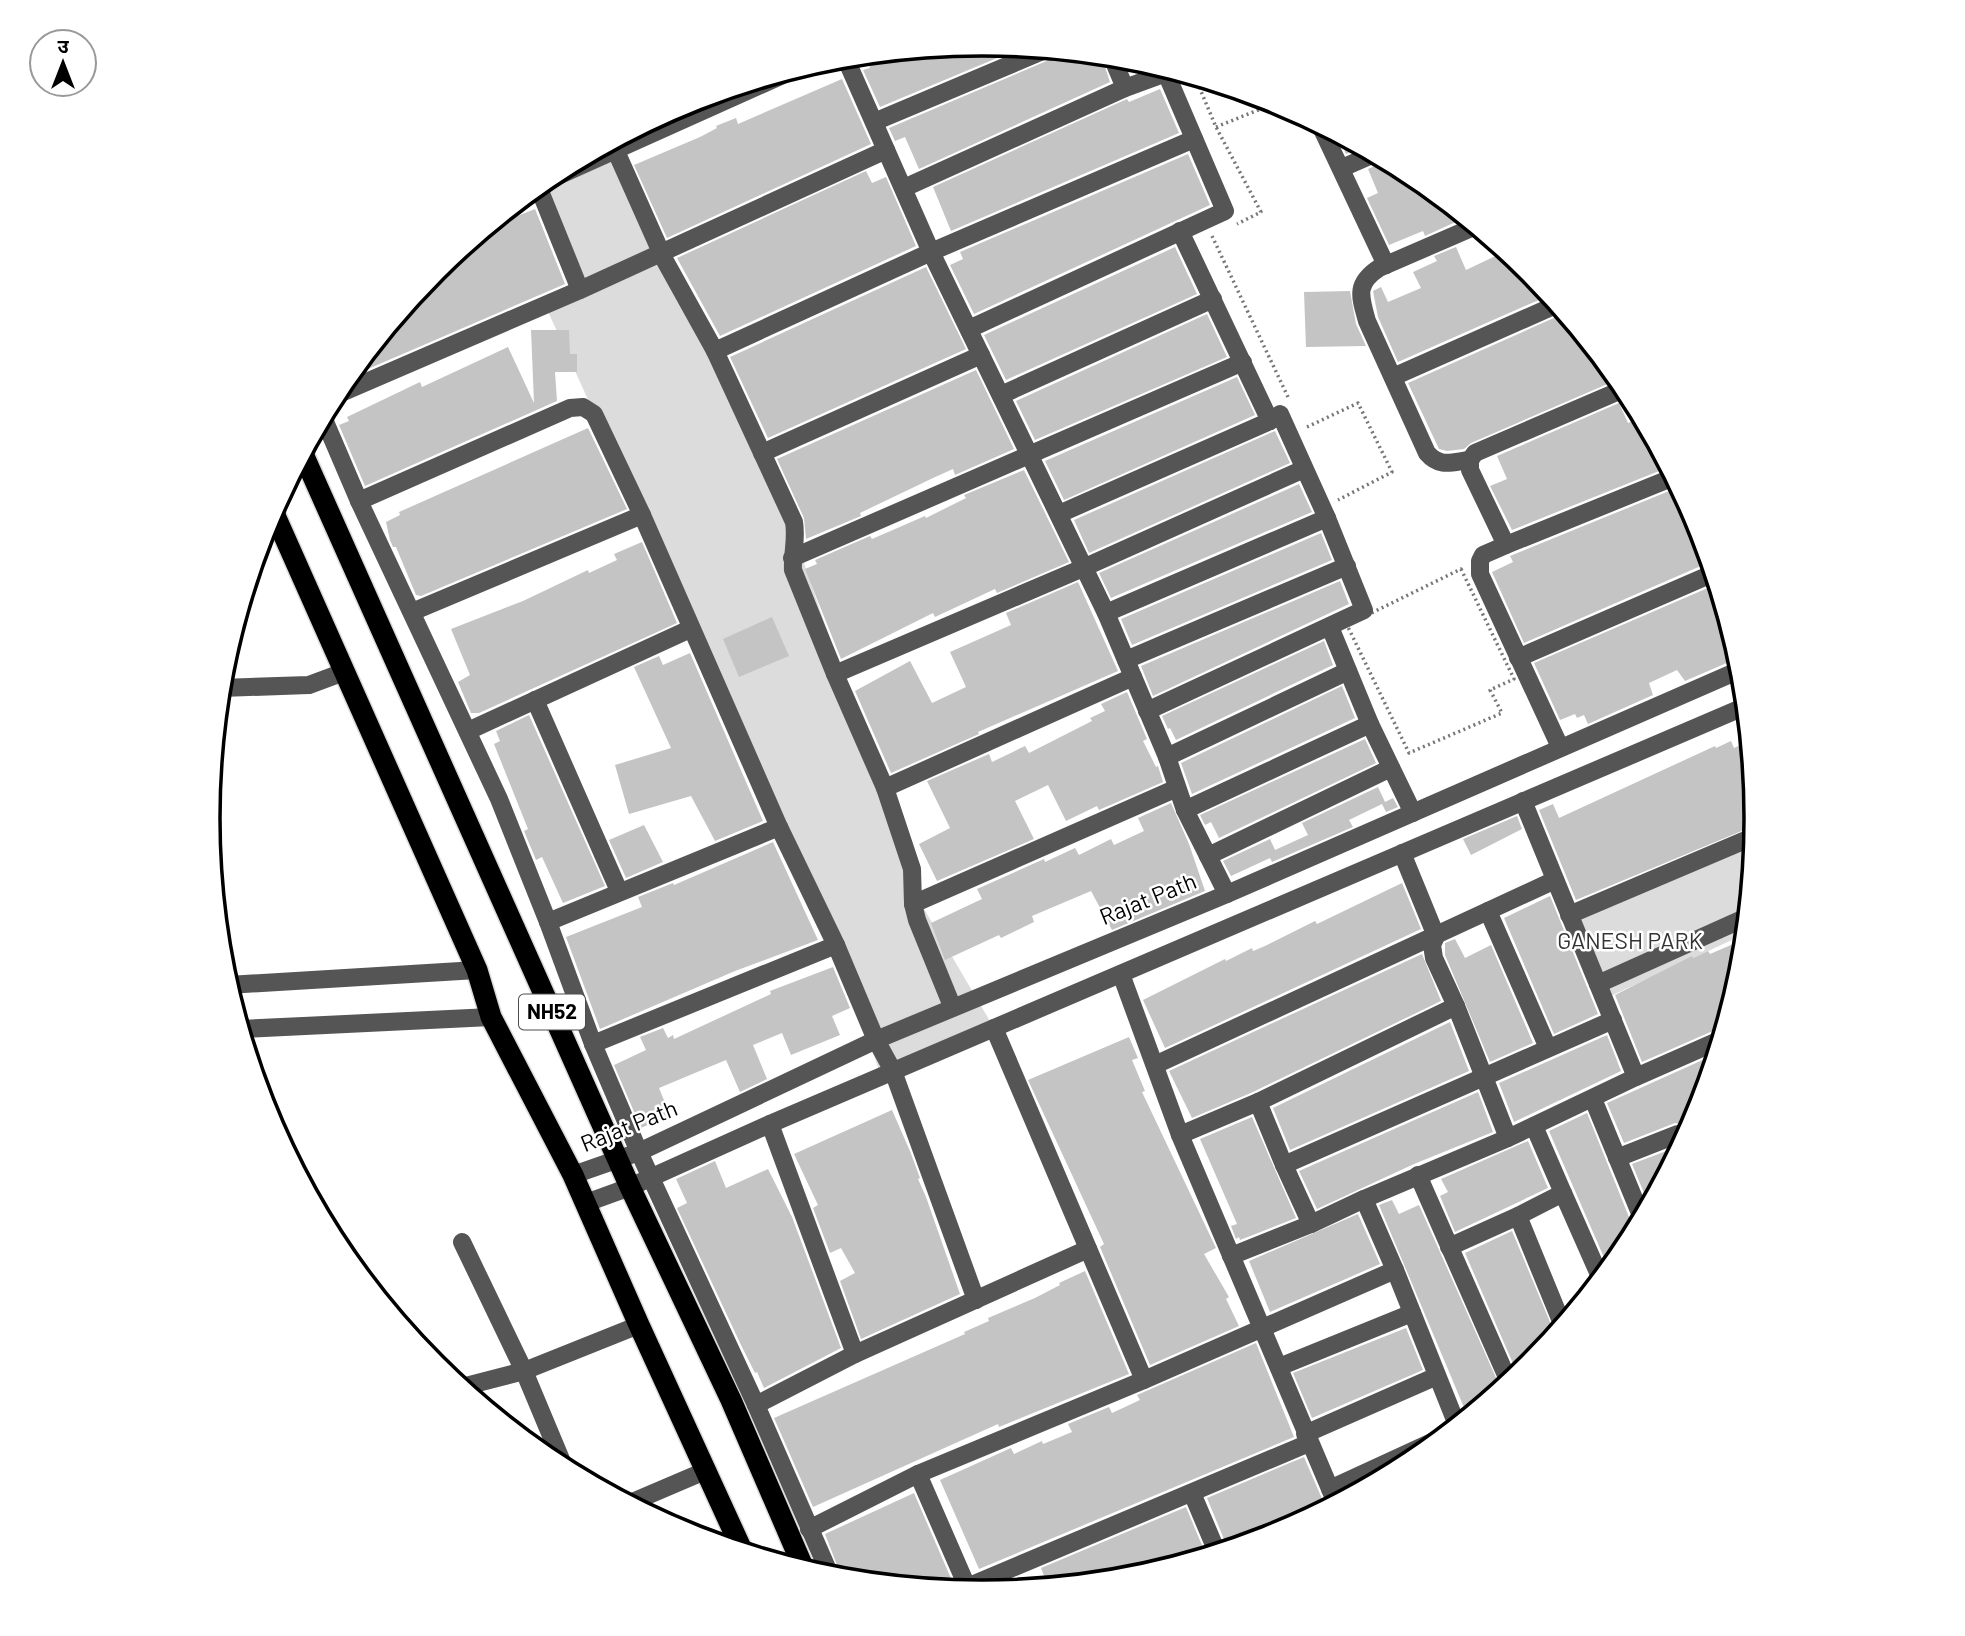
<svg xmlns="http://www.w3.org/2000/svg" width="1965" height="1636" font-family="Barlow,'Noto Sans Devanagari',sans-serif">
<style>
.green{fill:#dcdcdc}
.building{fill:#c4c4c4}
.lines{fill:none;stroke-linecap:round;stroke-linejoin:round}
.highway-casing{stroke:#dbdbdb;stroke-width:24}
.path{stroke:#777;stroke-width:3.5;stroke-dasharray:2 3.5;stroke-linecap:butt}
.minor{stroke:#555;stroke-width:18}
.highway{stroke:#000;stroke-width:21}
.labels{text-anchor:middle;stroke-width:5;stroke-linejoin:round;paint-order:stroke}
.shield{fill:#fff;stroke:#4c4c4c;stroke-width:2}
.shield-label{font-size:21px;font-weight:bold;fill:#000}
.street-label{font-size:23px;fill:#000;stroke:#fff}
.park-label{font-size:23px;fill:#333;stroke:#fff}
.rim{fill:none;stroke:#000;stroke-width:3.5}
</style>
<rect width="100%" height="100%" fill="#fff"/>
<g class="green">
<polygon points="615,149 711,348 801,554 917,897 994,1028 881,1076 836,945 545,305 580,290 542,183"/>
<polygon points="1755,838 1745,934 1604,999 1572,920"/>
</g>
<g class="building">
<polygon points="983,44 1021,48 880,107 863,70 870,68 868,63 891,53"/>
<polygon points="1056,51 1101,55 1110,82 919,169 905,137 895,141 889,128 1049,60"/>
<polygon points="842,79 871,144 667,238 634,165 700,137 717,128 716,126 736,118 738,124"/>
<polygon points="1160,89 1179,133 951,231 933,187 1127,99 1129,102"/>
<polygon points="1337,134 1359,145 1362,147 1346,154"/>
<polygon points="1188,154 1210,205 974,314 950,265 963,259 960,252"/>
<polygon points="1384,159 1413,174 1454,208 1460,220 1425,236 1423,231 1389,245 1367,198 1378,193 1368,169 1379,164"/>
<polygon points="866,171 872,183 886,177 916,246 720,336 677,258"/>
<polygon points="535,209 565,284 347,378 435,270 487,228"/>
<polygon points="1175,247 1197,294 1006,380 984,335"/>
<polygon points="1456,247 1466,270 1506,251 1530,271 1550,295 1398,362 1378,317 1373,291 1381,287 1388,302 1421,288 1413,272 1437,261 1434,256"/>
<polygon points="926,267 966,349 768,438 730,357"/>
<polygon points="1350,291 1356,324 1366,346 1306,347 1304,292"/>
<polygon points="1565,313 1619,379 1471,443 1464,449 1447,451 1439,449 1408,383"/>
<polygon points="1207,314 1227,357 1035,440 1016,401"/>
<polygon points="531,330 569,330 570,354 577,354 577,372 555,372 557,401 365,486 339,425 349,421 347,417 420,382 422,387 508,347 534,403"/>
<polygon points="976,370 1014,449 955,475 953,469 933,478 860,513 861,516 806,539 804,518 777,459"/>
<polygon points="1237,377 1255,415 1064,500 1045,461"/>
<polygon points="1619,403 1628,423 1642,417 1669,467 1512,530 1490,486 1507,479 1497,456"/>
<polygon points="588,428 627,509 421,596 416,595 396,547 393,547 390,540 386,522 400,515 399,512"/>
<polygon points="1275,431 1290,463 1089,553 1074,520"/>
<polygon points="1024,470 1069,562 997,593 995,589 935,617 933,613 841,659 805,569 817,564 815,560 870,536 872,539 925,516 926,518 966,498 964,495"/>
<polygon points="1299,484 1312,512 1111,598 1099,573"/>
<polygon points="1679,487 1698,522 1710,562 1524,643 1492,572 1513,562 1510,556"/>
<polygon points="1321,533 1332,560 1132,645 1121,619"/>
<polygon points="642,542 677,623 479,713 471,713 458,682 470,675 451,629 523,601 588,570 589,573 617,560 614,554"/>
<polygon points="1340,581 1349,604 1153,696 1141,666"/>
<polygon points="1078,582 1118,671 978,732 979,734 891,773 855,691 910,661 932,703 966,687 950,652 1011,625 1006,613"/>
<polygon points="1717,584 1737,651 1727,655 1729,662 1685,681 1677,670 1649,683 1653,695 1588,724 1584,715 1577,718 1575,714 1560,720 1534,663"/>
<polygon points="772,617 789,656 739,677 723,639"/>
<polygon points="1324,641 1333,665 1176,740 1170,728 1168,729 1162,716"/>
<polygon points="690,653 763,821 715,841 691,796 629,814 615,765 671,748 634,667 659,656 663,665"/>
<polygon points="1342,686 1355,718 1192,794 1181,763"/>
<polygon points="1127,692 1147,739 1143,741 1156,767 1158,766 1163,782 1099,810 1097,806 1066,821 1048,785 1015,801 1034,839 937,881 919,844 950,828 927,781 989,754 992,762 1025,746 1029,753 1092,721 1090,718 1105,711 1101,704"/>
<polygon points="529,715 605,886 563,903 542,857 536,860 524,831 528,829 494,744 500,741 496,731"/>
<polygon points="1365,739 1376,763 1219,838 1211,822 1205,825 1200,815"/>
<polygon points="1731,741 1734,748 1749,741 1756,825 1576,900 1539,810 1553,804 1559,818 1715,746 1716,748"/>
<polygon points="1378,787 1385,802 1393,798 1398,807 1386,812 1382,804 1349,820 1353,827 1272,862 1270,858 1231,876 1223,861 1270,839 1275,850 1308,835 1302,823"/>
<polygon points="1171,803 1189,844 1205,891 1112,930 1091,891 1032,916 1034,922 1001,938 999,935 945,960 931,923 982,899 977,889 1044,859 1045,862 1075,848 1079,855 1111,839 1114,845 1144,831 1138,818"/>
<polygon points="1517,816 1522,829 1471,855 1463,839"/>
<polygon points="644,825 663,862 626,878 609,840"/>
<polygon points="773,842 818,940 735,971 600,1029 566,937 642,907 638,897 673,883 674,885"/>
<polygon points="1402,883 1421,929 1165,1048 1143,1000 1225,959 1226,961 1252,948 1253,951 1265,946 1315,921 1317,924"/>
<polygon points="1550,896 1598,1014 1554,1034 1504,918"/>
<polygon points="1455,939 1465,958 1491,945 1533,1043 1490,1062 1445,955 1445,943"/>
<polygon points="1745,939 1742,969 1724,1029 1715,1030 1642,1062 1615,995 1692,956 1693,958 1708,951 1710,954"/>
<polygon points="1422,954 1441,1001 1253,1092 1192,1118 1169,1071"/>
<polygon points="833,967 850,1008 832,1016 840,1035 791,1055 782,1033 753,1045 767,1079 740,1092 726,1060 659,1088 670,1115 641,1128 614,1065 646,1050 640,1037 663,1028 668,1038 673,1035 674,1039 771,994 770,991"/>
<polygon points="1450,1022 1469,1071 1290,1150 1273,1108"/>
<polygon points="1607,1035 1621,1071 1514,1122 1499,1083"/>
<polygon points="1129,1037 1138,1058 1132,1060 1145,1091 1142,1092 1216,1248 1204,1254 1229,1297 1226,1299 1239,1326 1150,1365 1100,1247 1104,1244 1028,1080"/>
<polygon points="1716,1054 1698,1115 1689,1131 1684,1125 1675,1123 1624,1143 1607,1103"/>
<polygon points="1478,1092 1493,1132 1414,1164 1317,1209 1299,1171"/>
<polygon points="892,1110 910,1151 920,1178 918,1179 926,1197 960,1294 861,1339 840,1281 855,1273 841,1248 830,1253 813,1208 818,1205 794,1154"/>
<polygon points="1587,1113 1631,1222 1637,1228 1626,1248 1609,1269 1549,1131"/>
<polygon points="1252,1117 1296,1218 1240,1240 1239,1237 1236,1239 1231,1226 1237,1224 1200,1139"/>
<polygon points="1528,1141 1548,1188 1455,1232 1440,1196 1448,1192 1441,1179"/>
<polygon points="1682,1145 1651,1202 1649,1205 1632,1164"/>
<polygon points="715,1161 726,1188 768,1169 792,1217 841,1348 764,1388 757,1372 755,1373 741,1345 677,1208 687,1203 676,1179"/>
<polygon points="1392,1200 1399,1214 1419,1205 1501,1389 1468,1417 1379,1205"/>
<polygon points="1358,1214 1380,1264 1270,1312 1249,1261"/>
<polygon points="1512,1231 1555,1334 1530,1366 1518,1375 1465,1253"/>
<polygon points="1085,1271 1129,1374 999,1427 998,1424 813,1507 774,1418 965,1334 964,1332 989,1321 988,1318 1035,1298 1060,1285 1059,1283"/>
<polygon points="1406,1328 1423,1370 1312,1418 1293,1373"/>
<polygon points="1256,1343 1294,1437 979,1569 940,1480 1011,1448 1014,1454 1042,1441 1043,1444 1072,1432 1068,1424 1109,1407 1112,1413 1140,1400 1137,1395"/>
<polygon points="1304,1457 1326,1508 1278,1533 1228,1549 1207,1498"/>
<polygon points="914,1493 956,1590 842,1578 825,1534"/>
<polygon points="1186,1507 1206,1555 1133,1577 1048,1586 1041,1568"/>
</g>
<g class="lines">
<g class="highway-casing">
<g id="highway">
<polyline points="303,454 630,1187 731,1400 804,1569"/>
<polyline points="273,511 477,970 491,1017 573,1175 639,1325 742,1550"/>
</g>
</g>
<g class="path">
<polyline points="1195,77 1216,127 1261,212 1237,224"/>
<polyline points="1216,127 1278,102"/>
<polyline points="1212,236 1288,397"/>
<polyline points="1307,427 1358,403 1392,472 1338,500"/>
<polygon points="1461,569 1514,679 1490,690 1502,713 1409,753 1347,625"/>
</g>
<g class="minor">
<polyline points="845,57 931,252 1106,613 1167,757 1185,810 1227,894"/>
<polyline points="1112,57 1125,88"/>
<polyline points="874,122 1045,50"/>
<polyline points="1320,125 1386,265"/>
<polyline points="615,149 664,259 715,351"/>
<polyline points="1342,168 1374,154"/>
<polyline points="542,183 794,70"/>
<polyline points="538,186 580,290"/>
<polyline points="904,188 1125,88 1166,73 1225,211 969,329"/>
<polyline points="1180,231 1270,421"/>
<polyline points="1393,377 1558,304"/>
<polyline points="1001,395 1213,299"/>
<polyline points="334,396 580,290 886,150"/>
<polyline points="323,417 359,501 499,799 548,922 593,1044 639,1152 756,1405 831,1577"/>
<polyline points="762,453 981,355"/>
<path d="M1470,460c-18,2 -30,8 -43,-7l-60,-132c-7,-25 -12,-37 12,-53l97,-42"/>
<polyline points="359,501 570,408 583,407 594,414 642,515 779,827 836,945 876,1040 893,1071 976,1300"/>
<polyline points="1059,514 1270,421 1280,414 1327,518 1364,610 1147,711"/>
<polyline points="1506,545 1470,470 1470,460 1475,453 1626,388"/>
<polyline points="792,558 1243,362"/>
<polyline points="412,612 642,515"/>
<polyline points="1106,613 1327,518"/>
<polyline points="1330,627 1370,724 1413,813"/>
<polyline points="1518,658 1714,573"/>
<polyline points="1126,660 1347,566"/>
<polyline points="835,674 1083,568 1304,469"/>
<polyline points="221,688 309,685 344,672"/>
<polyline points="535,700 619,891"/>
<polyline points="468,731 690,629"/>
<polyline points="1560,747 1480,574 1480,561 1483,555 1506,545 1674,477"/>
<polyline points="1167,757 1348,671"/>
<polyline points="885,788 1133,677"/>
<polyline points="1523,801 1636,1077"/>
<polyline points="1185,810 1370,724"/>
<polyline points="1402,853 1436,936 1432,945 1434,958 1456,1006 1508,1138"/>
<polyline points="1208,856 1391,768"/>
<polyline points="913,904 1177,788"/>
<polyline points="1488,911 1548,1048"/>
<polyline points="1569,915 1755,836"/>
<polyline points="548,922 779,827"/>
<polyline points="1121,974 1180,1135 1336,1503"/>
<polyline points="1598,984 1747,917"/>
<polyline points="228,985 477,970"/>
<path d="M952,1006l-35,-86 -4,-16 -1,-35 -27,-81 -50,-114 -42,-104c-1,-17 4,-31 1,-48l-79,-171 216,-99 263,-113"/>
<polyline points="994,1028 1144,1380"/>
<polyline points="241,1029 491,1017"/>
<polyline points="593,1044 836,945"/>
<polyline points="1155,1065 1555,880"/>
<polyline points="1593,1099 1642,1218"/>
<polyline points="1258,1102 1284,1165 1311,1224"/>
<polyline points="770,1124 855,1354"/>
<polyline points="1180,1135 1258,1102 1456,1006"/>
<polyline points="1617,1158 1678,1134"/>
<polyline points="1284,1165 1613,1020"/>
<polyline points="573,1175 639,1152 876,1040 1227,894 1742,669"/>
<polyline points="1418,1175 1509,1382"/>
<polyline points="1563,1193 1601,1279"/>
<polyline points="1364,1199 1395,1270 1457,1425"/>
<polyline points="586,1203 630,1187 770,1124 1746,706"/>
<polyline points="1518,1216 1563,1326"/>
<polyline points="462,1242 524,1371 565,1469"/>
<polyline points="1449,1247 1518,1216 1563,1193 1534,1126"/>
<polyline points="1231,1256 1311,1224 1364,1199 1508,1138 1636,1077 1720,1040"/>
<polyline points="1279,1367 1412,1313"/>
<polyline points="462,1387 524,1371 639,1325"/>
<polyline points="756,1405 855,1354 1088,1249"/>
<polyline points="1305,1434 1437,1376"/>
<polyline points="918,1474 969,1591"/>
<polyline points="1330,1489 1443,1437"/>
<polyline points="1192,1493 1217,1552"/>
<polyline points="630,1503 705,1471"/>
<polyline points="809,1529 918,1474 1144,1380 1395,1270"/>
<polyline points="967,1587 1309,1443"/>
</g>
<use href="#highway" class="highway"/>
</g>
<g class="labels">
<rect class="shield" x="519" y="994.5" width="66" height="35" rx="5"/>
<g class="shield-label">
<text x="552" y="1019">NH52</text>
</g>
<g class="street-label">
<text transform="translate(1148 899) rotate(-22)" y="8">Rajat Path</text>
<text transform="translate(629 1126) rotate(-22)" y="8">Rajat Path</text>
</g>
<g class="park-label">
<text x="1630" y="949">GANESH PARK</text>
</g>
</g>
<path d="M0 0H1965V1636H0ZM220 818a762 762 0 1 1 1524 0a762 762 0 1 1-1524 0Z" fill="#fff" fill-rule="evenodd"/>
<path class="rim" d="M220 818a762 762 0 1 1 1524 0a762 762 0 1 1-1524 0Z"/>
<g transform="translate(63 63)"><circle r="33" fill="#ffffff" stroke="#999999" stroke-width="2"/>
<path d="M0-5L12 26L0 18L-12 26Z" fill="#000000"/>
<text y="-10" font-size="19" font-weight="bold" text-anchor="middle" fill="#000000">उ</text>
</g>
</svg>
